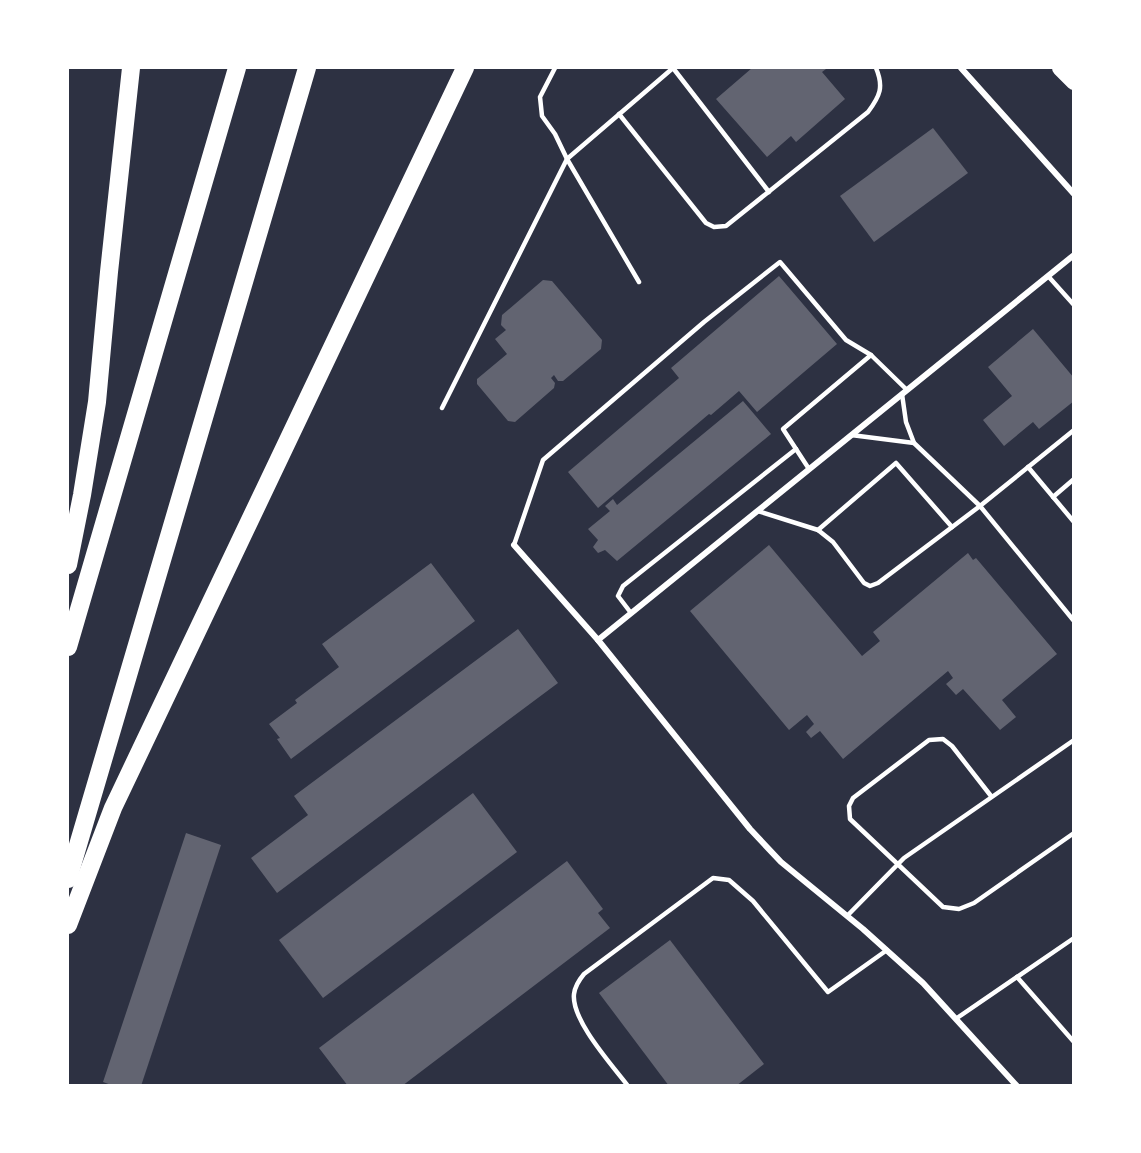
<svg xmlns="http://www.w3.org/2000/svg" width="1141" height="1153" font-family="Rubik,sans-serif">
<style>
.building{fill:#626471}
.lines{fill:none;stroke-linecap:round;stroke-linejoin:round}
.service{stroke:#fff;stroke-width:4.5}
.minor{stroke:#fff;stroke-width:6}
.trunk{stroke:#fff;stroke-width:16}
.motorway{stroke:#fff;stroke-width:18}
</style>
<rect width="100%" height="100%" fill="#2d3142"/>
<g class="building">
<polygon points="752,68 825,68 826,69 822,72 845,99 796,142 791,136 767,157 716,99"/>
<polygon points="933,128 968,173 874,242 840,196"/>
<polygon points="779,276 837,344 757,412 739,391 711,415 709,414 598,508 568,472 679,378 671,368"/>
<polygon points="543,280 552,281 602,340 601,349 563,381 558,381 554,375 551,378 555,383 554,388 515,422 508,421 477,384 477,379 507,354 495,339 506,330 501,325 502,315"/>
<polygon points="1033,329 1074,378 1074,401 1039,429 1033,422 1004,446 983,420 1012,396 988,367"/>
<polygon points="743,401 771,434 617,561 605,550 598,553 593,547 598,540 588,529 610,511 605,506 613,499 617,505"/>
<polygon points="769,545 862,656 880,641 873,632 968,553 973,560 976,558 1057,654 1002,700 1016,717 1000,730 963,689 956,695 946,684 953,678 948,671 843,759 820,731 811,738 806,732 814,724 807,715 789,730 690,611"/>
<polygon points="431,563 475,621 291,759 277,739 280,738 269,724 297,703 295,700 339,667 322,644"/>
<polygon points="518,629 558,683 277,893 251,858 308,815 294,796"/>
<polygon points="473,793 517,852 323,998 279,940"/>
<polygon points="186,833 221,845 141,1086 114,1086 103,1082"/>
<polygon points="567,861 603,909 598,913 610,928 402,1086 348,1086 319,1048"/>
<polygon points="670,940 764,1064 736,1086 669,1086 599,993"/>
</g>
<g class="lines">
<g class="service">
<polyline points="555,68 540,97 542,116 555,134 567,159 639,282"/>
<polyline points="673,68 769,192"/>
<path d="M619,114l87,109 8,4 12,-1 142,-114c12,-16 16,-25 8,-44"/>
<polyline points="1048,276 1074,305"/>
<polyline points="902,394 906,422 914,443 980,506 1074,430"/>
<polyline points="442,408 567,159 673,68"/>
<polyline points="851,435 914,443"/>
<polyline points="1028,467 1074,522"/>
<polyline points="809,469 783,429 871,355 907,390"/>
<polyline points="1053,497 1074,479"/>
<polyline points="758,511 818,530 833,542 864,583 870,586 878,583 980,506 1074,621"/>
<polyline points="818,530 896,463 952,527"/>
<polyline points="514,545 543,460 704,322 780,262 846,340 871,355"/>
<polyline points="631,613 618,596 623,586 796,449"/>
<polyline points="991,796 952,746 943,739 929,740 853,798 849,806 850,819 943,907 959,909 974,903 1074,833"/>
<polyline points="847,916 904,858 1074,740"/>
<polyline points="1017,977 1074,1042"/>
<polyline points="957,1018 1074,938"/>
<path d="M628,1086c-16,-21 -57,-66 -54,-92 1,-8 5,-14 10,-20l129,-96 16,2 24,21 75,91 59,-42"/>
</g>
<g class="minor">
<polyline points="961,68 1074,194"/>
<polyline points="514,545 598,640 1074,255"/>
<polyline points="598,640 750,829 781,862 863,929 923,983 1017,1086"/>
</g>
<polyline class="trunk" points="1060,68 1074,82"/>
<g class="motorway">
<polyline points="68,565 82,495 97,402 109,272 131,68"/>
<polyline points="68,647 237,68"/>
<polyline points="68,879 307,68"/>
<polyline points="68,925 113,808 465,68"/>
</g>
</g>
<rect width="1141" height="1153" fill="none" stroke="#ffffff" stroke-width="138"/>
</svg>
